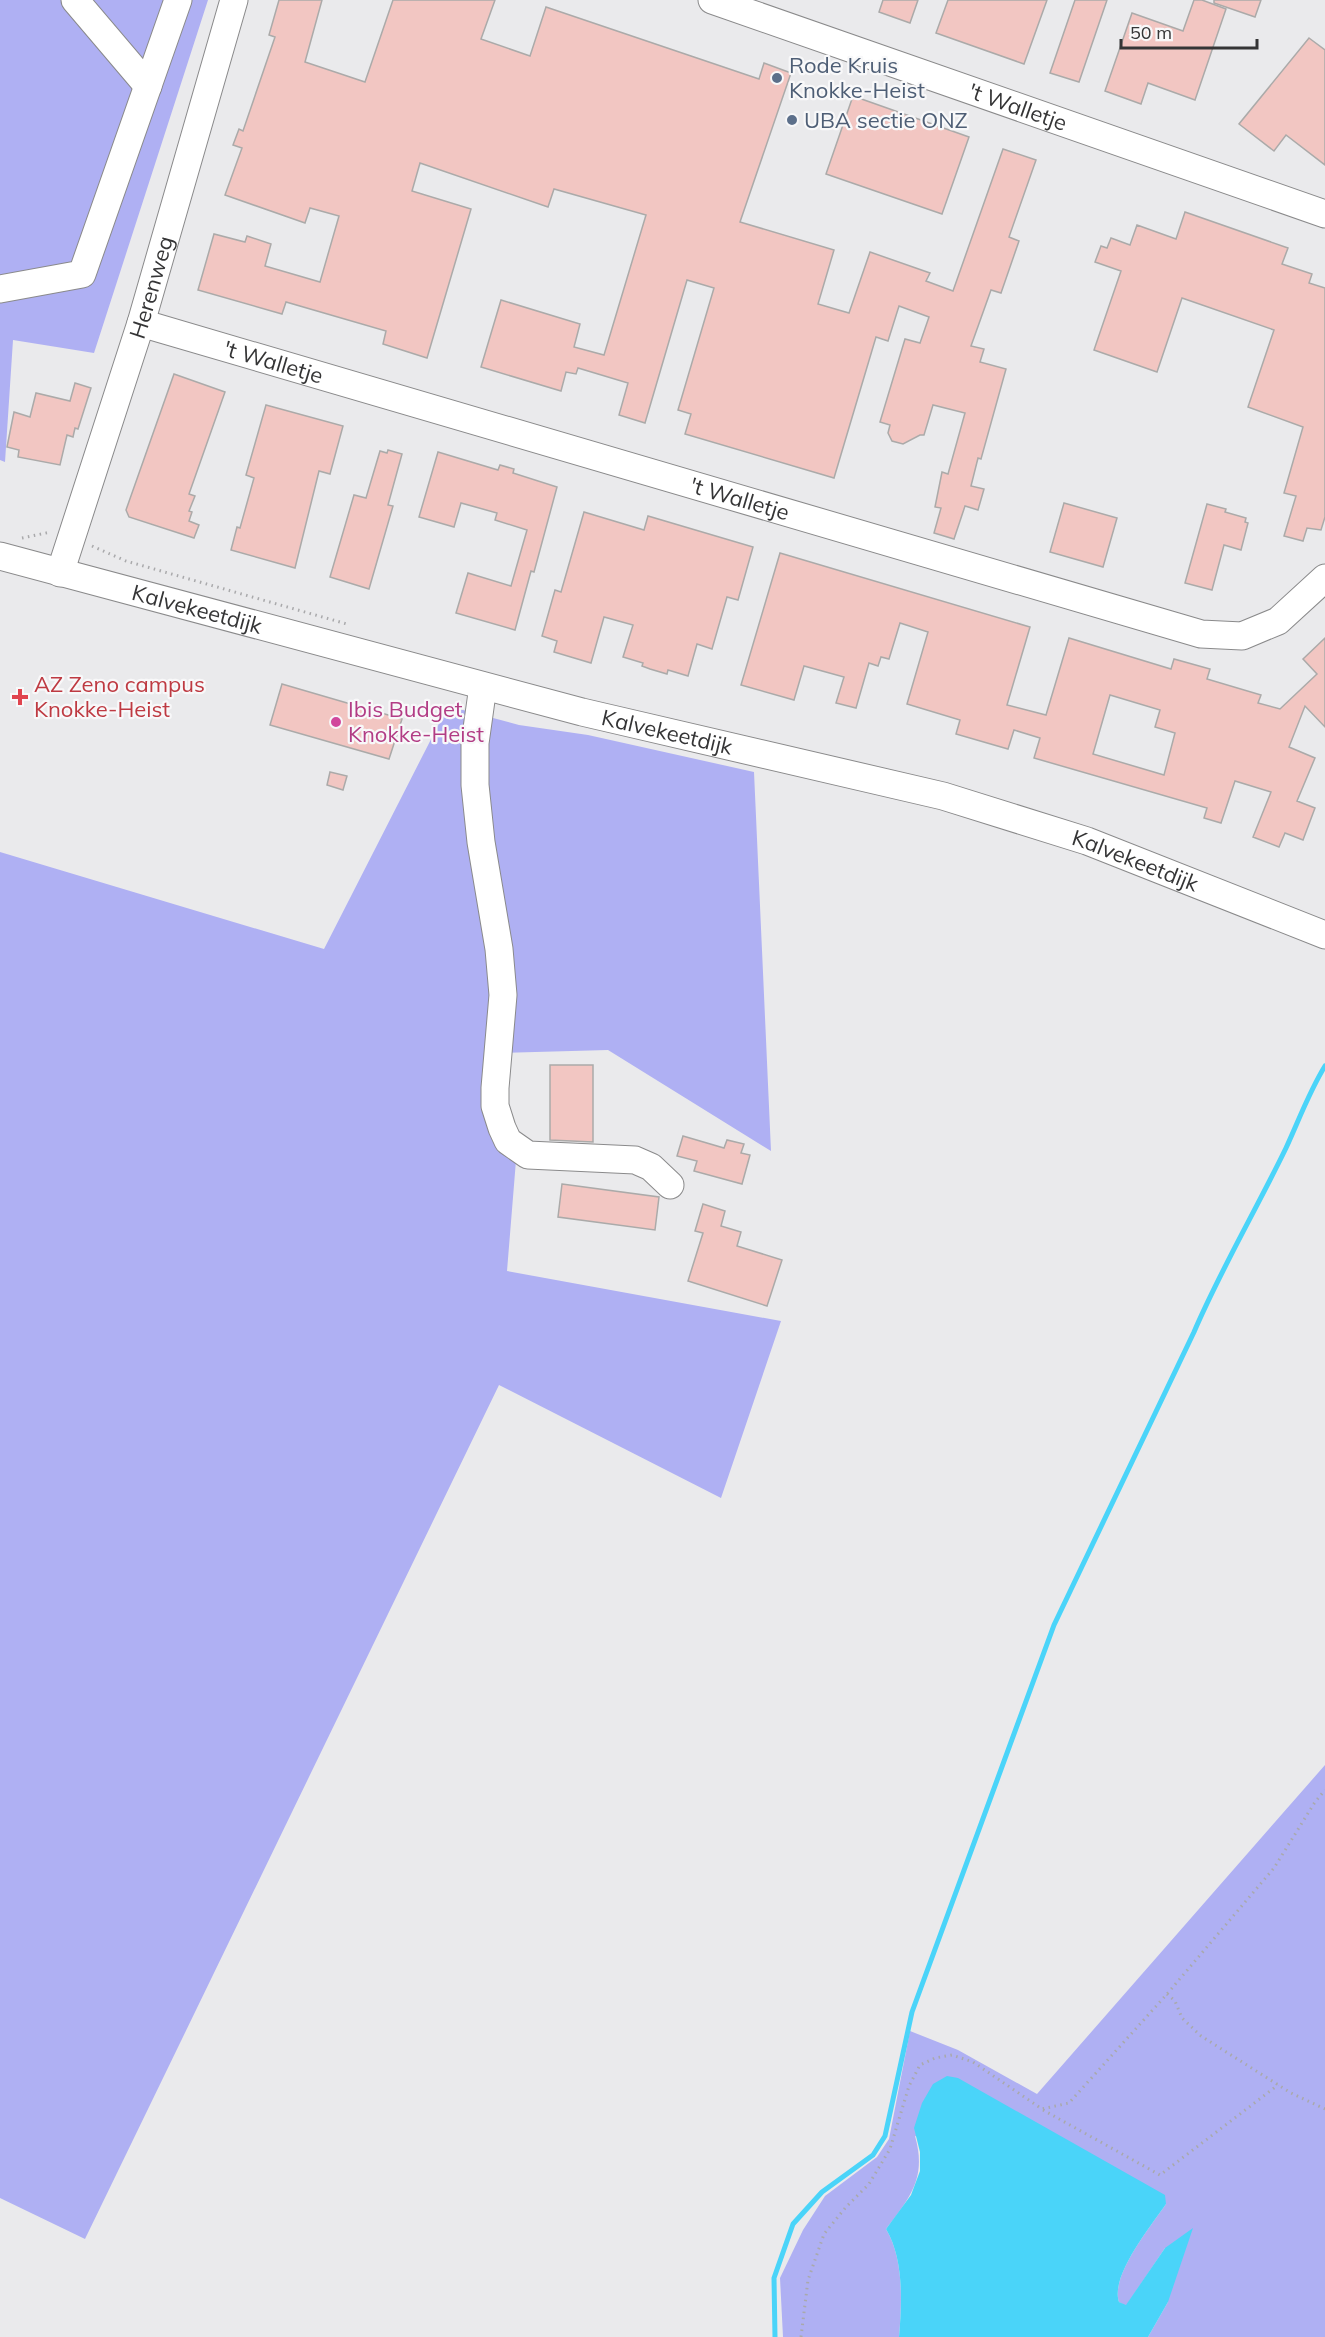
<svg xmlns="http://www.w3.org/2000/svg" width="1325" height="2337" font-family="Mulish,sans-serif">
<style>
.green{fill:#afb0f3}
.water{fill:#4ad4f9}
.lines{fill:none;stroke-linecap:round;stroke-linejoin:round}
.stream{stroke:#4ad4f9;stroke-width:5}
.building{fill:#f2c6c2;stroke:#abaaa9;stroke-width:1.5;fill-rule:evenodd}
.minor-casing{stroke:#8a8a8b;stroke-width:29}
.path{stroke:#a9a9ab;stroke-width:3;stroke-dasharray:1.5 4.5;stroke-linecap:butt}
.minor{stroke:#fff;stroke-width:27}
.service-dot{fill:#5c6f8a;stroke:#f8f8f9;stroke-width:2}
.health-dot{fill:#e0444e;stroke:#f8f8f9;stroke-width:2}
.hotel-dot{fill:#d1479c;stroke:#f8f8f9;stroke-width:2}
.labels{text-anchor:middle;stroke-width:4.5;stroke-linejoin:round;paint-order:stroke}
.service-label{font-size:22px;fill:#4e5e75;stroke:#f8f8f9;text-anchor:start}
.street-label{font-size:22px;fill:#353536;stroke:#f8f8f9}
.health-label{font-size:22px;fill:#be3a42;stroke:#f8f8f9;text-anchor:start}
.hotel-label{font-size:22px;fill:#b23c85;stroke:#f8f8f9;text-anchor:start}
</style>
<rect width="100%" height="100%" fill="#eaeaec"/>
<g class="green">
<polygon points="0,0 208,0 94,353 13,340 5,462 0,460"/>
<polygon points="448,706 519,725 588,735 754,772 771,1151 608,1050 499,1053 495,1088 517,1148 507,1271 781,1321 721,1498 499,1385 85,2239 0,2198 0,852 324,949"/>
<path d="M1325,1765v572h-177l20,-35 -3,-54 -39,58 -7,-4c-9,-26 32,-76 47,-98l-251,-68c12,42 -5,61 -29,93 18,30 16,74 13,108h-116l-3,-59 23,-48 22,-34 52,-39 12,-18 21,-108 48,19 79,44z"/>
</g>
<path class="water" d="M947,2076l11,2 207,117 1,9c-15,22 -56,72 -47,98l7,3 39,-57 28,-20 -25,74 -20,35h-249c3,-34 5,-78 -13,-108l25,-34 9,-24v-19l-6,-24 8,-25 11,-19z"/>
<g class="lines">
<path class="stream" d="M775,2337l-1,-59 19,-54 29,-32 51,-37 12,-19 27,-124 142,-387 140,-293c27,-63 62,-122 92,-184 13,-28 23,-56 39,-82"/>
</g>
<g class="building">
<polygon points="279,0 322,0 305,62 365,82 393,0 495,0 481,39 530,56 546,7 759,79 764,63 791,73 740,222 834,250 818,304 849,313 870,252 930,273 926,281 953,291 1003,149 1036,160 1009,237 1019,241 1001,293 991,290 971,346 984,349 980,362 1006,369 981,459 978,458 971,486 984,489 978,510 965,506 954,539 934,533 941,508 935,507 942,472 948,474 965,413 933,405 924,435 920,435 903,444 892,441 888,433 890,425 880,422 905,339 920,343 929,317 899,306 888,341 876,337 834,478 685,434 691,414 678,410 714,288 687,280 645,423 619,415 628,383 578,368 576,374 566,372 561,391 481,367 501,300 580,324 574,347 604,355 646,215 554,189 548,207 420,163 412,191 471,209 427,358 383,344 386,331 286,302 282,314 198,290 214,234 245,242 247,236 271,244 265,266 320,282 339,216 310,208 305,223 225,195 242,148 233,145 239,129 243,131 275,37 269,35"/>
<polygon points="883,0 918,0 910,23 879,12"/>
<polygon points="948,0 1047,0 1024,64 936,33"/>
<polygon points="1075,0 1107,0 1079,82 1050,73"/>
<polygon points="1194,0 1202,0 1226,9 1195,100 1148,83 1141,104 1105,91 1132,13 1183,31"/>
<polygon points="1214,0 1261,0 1255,17 1214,3"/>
<polygon points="1309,38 1325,50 1325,165 1286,135 1274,151 1239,124"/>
<polygon points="853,96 969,137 942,214 826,174"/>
<polygon points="1185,212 1288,248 1282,264 1312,274 1309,283 1325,288 1325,517 1321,530 1307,528 1303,541 1284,536 1296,496 1284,493 1303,427 1248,407 1274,330 1182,298 1157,372 1094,350 1121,271 1095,262 1101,246 1107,248 1111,238 1130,245 1137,225 1176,239"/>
<polygon points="174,374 225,392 189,494 195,496 189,511 192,512 189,521 199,525 194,538 129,517 126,510"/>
<polygon points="75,383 91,388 78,429 75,428 73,437 67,435 60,465 18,457 19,450 7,447 14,412 30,417 36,393 70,401"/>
<polygon points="266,405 343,426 330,474 319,471 295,568 231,550 237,527 240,528 254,478 246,475"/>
<polygon points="388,450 402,454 388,505 393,506 369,589 330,577 354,495 366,498 380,451 387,453"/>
<polygon points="438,452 498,470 500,465 514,469 513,473 557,487 534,572 531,571 515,630 456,613 468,573 511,586 527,530 495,520 497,513 461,503 454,527 419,517"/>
<polygon points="1064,503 1117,518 1103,567 1050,552"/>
<polygon points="1207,504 1226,509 1225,512 1246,518 1245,522 1248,523 1241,550 1224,545 1212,590 1185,583"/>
<polygon points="584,512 644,530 648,516 753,547 738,600 727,597 712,649 697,644 688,676 668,670 667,674 650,669 642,666 643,663 623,657 633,625 604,617 591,663 554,652 557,641 542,636 555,590 561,592"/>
<path d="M780,553l250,74 -23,78 39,10 23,-77 102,31 3,-10 36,10 -3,10 54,16 -3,8 22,6 37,-35 -14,-15 22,-21v89l-20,-21 -16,41 26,11 -18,43 18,7 -12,32 -18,-7 -6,14 -26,-10 18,-45 -36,-11 -14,42 -17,-5 3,-10 -173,-50 6,-20 -26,-8 -6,19 -52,-15 4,-14 -53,-16 21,-72 -28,-9 -11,36 -8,-2 -3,9 -9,-3 -13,45 -20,-5 8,-26 -40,-11 -10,34 -53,-15zM1110,695l50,15 -5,17 20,6 -11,42 -71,-21z"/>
<polygon points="282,684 402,719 389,759 270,725"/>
<polygon points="330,772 347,776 343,790 327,785"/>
<polygon points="550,1065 593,1065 593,1142 550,1140"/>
<polygon points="683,1136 724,1148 727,1140 744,1144 741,1153 750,1155 742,1184 694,1171 697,1161 677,1156"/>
<polygon points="562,1184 659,1197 655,1230 558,1217"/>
<polygon points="703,1204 725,1211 721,1226 741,1232 737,1246 782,1260 767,1306 688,1281 703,1233 695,1231"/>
</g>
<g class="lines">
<g class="minor-casing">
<g id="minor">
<polyline points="75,0 148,86"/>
<path id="s1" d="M712,0l613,214"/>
<polyline points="0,289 82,274 178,0"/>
<path id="s2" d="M141,323l1060,311 41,2 36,-15 47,-43"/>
<path id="s3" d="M0,556l582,156 361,84 144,45 238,94"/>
<path id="s4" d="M60,573l81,-250 93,-323"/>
<polyline points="483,686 475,743 475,785 481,842 499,949 503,995 495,1088 495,1106 502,1128 508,1141 528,1155 635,1160 651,1167 670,1185"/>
</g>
</g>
<g class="path">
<polyline points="22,538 51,532"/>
<polyline points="92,546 126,561 347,624"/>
<polyline points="1167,1994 1175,2001 1182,2018 1201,2036 1291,2093 1325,2109"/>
<polyline points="1043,2110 1160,2175 1278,2085"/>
<polyline points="801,2337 808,2280 824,2234 846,2207 869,2184 890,2149 909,2086 920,2065 935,2058 952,2055 973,2062 1042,2109 1069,2103 1167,1994 1274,1868 1315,1802 1325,1790"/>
</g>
<use href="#minor" class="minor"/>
</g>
<g class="service-dot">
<circle cx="777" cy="78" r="6"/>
<circle cx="792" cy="120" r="6"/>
</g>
<path class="health-dot" d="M17 688h6v6h6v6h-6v6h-6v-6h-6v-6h6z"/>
<circle class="hotel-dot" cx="336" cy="722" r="6"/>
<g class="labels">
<g class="service-label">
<text x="789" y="73">Rode Kruis<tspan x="789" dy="25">Knokke-Heist</tspan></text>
<text x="804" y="128">UBA sectie ONZ</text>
</g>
<g class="street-label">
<text dy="8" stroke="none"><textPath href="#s1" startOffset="324">'t Walletje</textPath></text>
<text dy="8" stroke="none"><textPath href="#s4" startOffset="300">Herenweg</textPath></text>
<text dy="8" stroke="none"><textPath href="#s2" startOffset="138">'t Walletje</textPath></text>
<text dy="8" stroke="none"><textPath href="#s2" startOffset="624">'t Walletje</textPath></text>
<text dy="8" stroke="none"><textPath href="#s3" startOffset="204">Kalvekeetdijk</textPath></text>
<text dy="8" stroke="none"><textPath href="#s3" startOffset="690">Kalvekeetdijk</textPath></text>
<text dy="8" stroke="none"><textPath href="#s3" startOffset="1176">Kalvekeetdijk</textPath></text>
</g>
<g class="health-label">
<text x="34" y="692">AZ Zeno campus<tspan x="34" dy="25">Knokke-Heist</tspan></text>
</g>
<g class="hotel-label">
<text x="348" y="717">Ibis Budget<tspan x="348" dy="25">Knokke-Heist</tspan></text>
</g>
</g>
<path d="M1121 39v9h136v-9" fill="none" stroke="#353536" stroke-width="3"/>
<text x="1130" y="39" font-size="18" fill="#353536" stroke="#f8f8f9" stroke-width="4.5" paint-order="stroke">50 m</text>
</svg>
